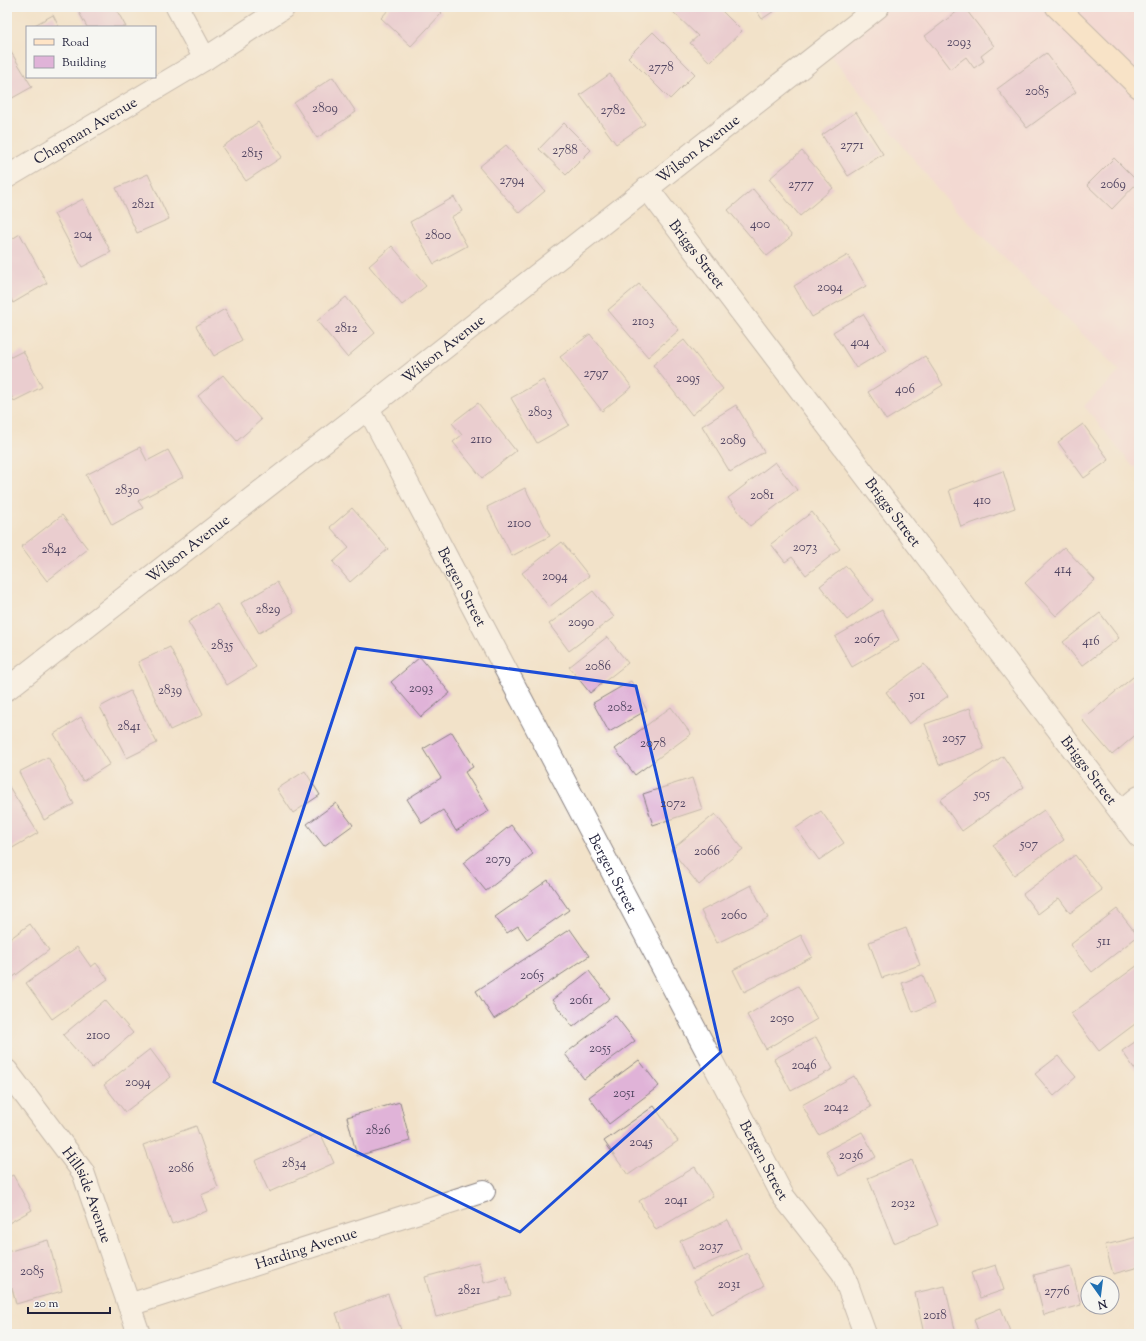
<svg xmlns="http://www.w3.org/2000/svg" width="1146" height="1341" font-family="'Sorts Mill Goudy',serif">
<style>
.built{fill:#f4cfde}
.building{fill:#e0b3d8}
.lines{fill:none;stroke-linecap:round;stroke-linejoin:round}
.minor-casing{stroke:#8a8282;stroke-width:24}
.secondary-casing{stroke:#8a8282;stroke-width:24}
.minor{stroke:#fff;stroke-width:22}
.secondary{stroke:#ffe4c6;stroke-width:22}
.marked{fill:none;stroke:#1d4ed8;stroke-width:3;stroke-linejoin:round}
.labels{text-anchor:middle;stroke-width:3;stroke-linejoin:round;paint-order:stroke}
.number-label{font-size:13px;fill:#524662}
.street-label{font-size:15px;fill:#22223b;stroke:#f6f6f2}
</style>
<rect width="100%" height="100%" fill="#f6f6f2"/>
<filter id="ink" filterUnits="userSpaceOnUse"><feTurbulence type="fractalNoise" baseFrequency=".025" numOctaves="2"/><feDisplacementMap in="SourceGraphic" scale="8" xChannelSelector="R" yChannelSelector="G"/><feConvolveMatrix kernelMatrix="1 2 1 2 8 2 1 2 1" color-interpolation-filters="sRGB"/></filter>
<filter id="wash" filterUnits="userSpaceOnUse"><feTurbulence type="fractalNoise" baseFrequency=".012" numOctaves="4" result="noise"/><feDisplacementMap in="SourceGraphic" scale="16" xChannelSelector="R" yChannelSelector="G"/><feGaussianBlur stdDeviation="0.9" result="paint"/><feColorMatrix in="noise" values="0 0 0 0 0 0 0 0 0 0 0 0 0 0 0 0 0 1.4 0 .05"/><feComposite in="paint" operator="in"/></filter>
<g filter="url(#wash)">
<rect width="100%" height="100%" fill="#f2e2c9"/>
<polygon class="built" points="873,7 1139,7 1139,463 1134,468 1084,406 1120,371 948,202 830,55"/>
<g id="blocks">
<g class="building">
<polygon points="76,7 115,7 126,27 87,27"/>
<polygon points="391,7 436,7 442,13 411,46 381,18"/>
<polygon points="672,7 718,7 742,31 710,62 690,43 698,36 670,9"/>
<polygon points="754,7 780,7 762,19"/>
<polygon points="963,7 964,7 994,46 981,56 984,61 974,68 966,57 950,69 925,36"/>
<polygon points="53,15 59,27 31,27"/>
<polygon points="653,32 695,74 670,99 628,57"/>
<polygon points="7,47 8,47 32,87 7,101"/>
<polygon points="1046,53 1076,92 1027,128 997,89"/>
<polygon points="610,74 645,124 616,144 580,95"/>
<polygon points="333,77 356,112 317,138 294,103"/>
<polygon points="856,112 883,154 848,176 822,135"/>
<polygon points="258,122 282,157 246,181 222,147"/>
<polygon points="564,123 591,150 566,175 539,149"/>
<polygon points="506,145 545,191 519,213 479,167"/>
<polygon points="802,151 833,188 800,216 769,179"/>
<polygon points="1114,158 1138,182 1112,209 1087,185"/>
<polygon points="148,174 169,219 137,233 116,188"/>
<polygon points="753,189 792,236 767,256 728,210"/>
<polygon points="454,197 462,211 451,217 467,246 434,264 410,222"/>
<polygon points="83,199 111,252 82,267 54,214"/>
<polygon points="20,234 47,283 13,303 7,291 7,242"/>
<polygon points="392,246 426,286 402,305 369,266"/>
<polygon points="848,255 866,286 812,317 794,286"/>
<polygon points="639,284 679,330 648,357 608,310"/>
<polygon points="346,297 375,333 347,357 317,321"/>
<polygon points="225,309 242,340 214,356 196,326"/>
<polygon points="863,314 886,350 856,368 833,332"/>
<polygon points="590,334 632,387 602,411 560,357"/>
<polygon points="684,340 723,389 692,415 653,365"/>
<polygon points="23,351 42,387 14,401 7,388 7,359"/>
<polygon points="925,356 943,385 886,420 868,392"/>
<polygon points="223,375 261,420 237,441 198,396"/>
<polygon points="543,380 569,425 537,443 511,398"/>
<polygon points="478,403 516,451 482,478 453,442 462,435 452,423"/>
<polygon points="736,405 764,452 730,472 702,426"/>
<polygon points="1083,424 1109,460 1084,478 1058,442"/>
<polygon points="140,447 147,461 168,450 183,477 138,501 143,508 112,525 86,475"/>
<polygon points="775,462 797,490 750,526 728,498"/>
<polygon points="1003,471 1015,508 961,527 949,490"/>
<polygon points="525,488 550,536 512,556 487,507"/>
<polygon points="352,508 388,549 350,582 333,562 349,548 330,527"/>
<polygon points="812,512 840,549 806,575 792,557 785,562 771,544"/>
<polygon points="62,515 88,549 47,581 21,547"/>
<polygon points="562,542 589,576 549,607 522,573"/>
<polygon points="1064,547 1095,580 1056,616 1025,583"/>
<polygon points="846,566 873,600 847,620 820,586"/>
<polygon points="277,582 294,612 259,633 241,603"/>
<polygon points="593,591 614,617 569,651 549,624"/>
<polygon points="217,604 256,667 227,685 188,622"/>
<polygon points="882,610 899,640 852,667 835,637"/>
<polygon points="1100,613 1119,638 1082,666 1063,642"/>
<polygon points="607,637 628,663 590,693 569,667"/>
<polygon points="170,647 203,715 170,730 138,662"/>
<polygon points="420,657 450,693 421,717 391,682"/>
<polygon points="924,664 948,696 909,724 886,692"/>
<polygon points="1139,672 1139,732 1112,755 1082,720"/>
<polygon points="631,681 647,710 609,732 593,703"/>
<polygon points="130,691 157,743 127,758 100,707"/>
<polygon points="671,707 691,734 635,775 615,749"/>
<polygon points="970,708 984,749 939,765 925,724"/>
<polygon points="81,717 110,764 83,781 54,734"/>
<polygon points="452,732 473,767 465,772 489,811 456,831 443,810 422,823 407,799 441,778 423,749"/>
<polygon points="1003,756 1024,787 962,831 940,800"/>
<polygon points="48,757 74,804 44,820 19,772"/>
<polygon points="305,771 320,795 293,813 277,789"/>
<polygon points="692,778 702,809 653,825 643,794"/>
<polygon points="8,785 38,833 9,850 7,847 7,786"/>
<polygon points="336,803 353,825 324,846 307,824"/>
<polygon points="1044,810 1064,840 1014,875 993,845"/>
<polygon points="821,811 844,843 819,860 796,828"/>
<polygon points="715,814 743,849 699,885 671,850"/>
<polygon points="511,825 533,854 486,891 463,863"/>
<polygon points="1075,855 1102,890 1070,913 1059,898 1038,914 1023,894"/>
<polygon points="548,880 569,910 527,939 518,926 507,933 495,917"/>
<polygon points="751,885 768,918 717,943 701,911"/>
<polygon points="1117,909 1138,936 1092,972 1070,945"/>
<polygon points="30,924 49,950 8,981 7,941"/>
<polygon points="906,928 920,965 882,978 869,942"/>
<polygon points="570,929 589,956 494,1019 476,991"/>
<polygon points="801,935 812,957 744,992 733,970"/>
<polygon points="77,947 91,967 96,963 108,979 52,1019 26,983"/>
<polygon points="1138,965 1139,967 1139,1021 1099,1051 1071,1014"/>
<polygon points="589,971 610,998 573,1027 552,1000"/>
<polygon points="923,975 934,1004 913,1012 902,983"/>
<polygon points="798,986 817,1019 766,1049 747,1015"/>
<polygon points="105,1000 133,1033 92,1068 63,1035"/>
<polygon points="615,1015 635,1041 584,1079 565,1054"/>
<polygon points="816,1037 833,1069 791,1091 774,1059"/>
<polygon points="1139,1039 1139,1075 1122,1051"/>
<polygon points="150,1049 171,1077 125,1112 104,1085"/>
<polygon points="1058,1056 1076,1077 1054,1096 1035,1074"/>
<polygon points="639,1060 659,1086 609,1124 589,1097"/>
<polygon points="854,1076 871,1107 819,1135 802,1105"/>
<polygon points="400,1102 410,1141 357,1156 347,1117"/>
<polygon points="654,1106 678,1141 628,1175 604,1141"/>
<polygon points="196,1126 218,1188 201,1195 207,1211 172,1224 143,1145"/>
<polygon points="320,1132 334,1163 269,1192 255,1161"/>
<polygon points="862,1132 876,1157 839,1176 826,1151"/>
<polygon points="912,1160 938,1225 894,1243 868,1178"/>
<polygon points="695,1167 713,1196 656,1230 639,1201"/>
<polygon points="13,1175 32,1210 7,1224 7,1178"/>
<polygon points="728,1220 741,1249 692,1270 680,1241"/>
<polygon points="1138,1237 1139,1267 1113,1274 1105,1245"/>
<polygon points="48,1240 62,1291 16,1304 12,1288 7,1289 7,1252"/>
<polygon points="747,1253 764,1286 711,1314 694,1281"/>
<polygon points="479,1262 484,1283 506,1277 511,1295 499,1298 499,1300 436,1317 425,1277"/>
<polygon points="996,1265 1004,1290 980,1298 971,1273"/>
<polygon points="1071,1266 1081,1305 1044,1315 1034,1275"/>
<polygon points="945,1286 956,1334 924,1334 915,1293"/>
<polygon points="388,1294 401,1330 391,1334 343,1334 336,1313"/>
<polygon points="1001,1308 1011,1334 979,1334 974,1319"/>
</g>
</g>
</g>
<g filter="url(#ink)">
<use href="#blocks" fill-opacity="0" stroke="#8a8282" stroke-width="1"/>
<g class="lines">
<g class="minor-casing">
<g id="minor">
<polyline points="177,7 205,59"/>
<path id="s1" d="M7,177l198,-118 79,-52"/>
<path id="s2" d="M647,188l492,648"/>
<path id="s3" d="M368,408l415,788 60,77 22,61"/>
<path id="s4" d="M7,689l361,-281 510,-401"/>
<polyline points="1121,812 1139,797"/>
<path id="s5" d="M7,1071l76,101 56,162"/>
<path id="s6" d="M129,1305l355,-114"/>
</g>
</g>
<g class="secondary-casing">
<polyline id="secondary" points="1057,7 1139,87"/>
</g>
<use href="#minor" class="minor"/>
<use href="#secondary" class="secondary"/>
</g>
</g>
<path d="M0 0H1146V1341H0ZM356,648l280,38 85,366 -201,180 -306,-150z" fill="#f2e2c9" fill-opacity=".55" fill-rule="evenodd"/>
<path class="marked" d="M356,648l280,38 85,366 -201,180 -306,-150z"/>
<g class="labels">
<g class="number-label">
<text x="959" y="46">2093</text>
<text x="661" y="71">2778</text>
<text x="1037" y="95">2085</text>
<text x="325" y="112">2809</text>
<text x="613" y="114">2782</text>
<text x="852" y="149">2771</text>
<text x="565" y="154">2788</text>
<text x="252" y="157">2815</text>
<text x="512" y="184">2794</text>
<text x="801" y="188">2777</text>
<text x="1113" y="188">2069</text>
<text x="143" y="208">2821</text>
<text x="760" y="228">400</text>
<text x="83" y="238">204</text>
<text x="438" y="239">2800</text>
<text x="830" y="291">2094</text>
<text x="643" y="325">2103</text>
<text x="346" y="332">2812</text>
<text x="860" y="346">404</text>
<text x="596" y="377">2797</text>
<text x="688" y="382">2095</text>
<text x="905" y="393">406</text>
<text x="540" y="416">2803</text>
<text x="481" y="443">2110</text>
<text x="733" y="444">2089</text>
<text x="127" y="494">2830</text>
<text x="762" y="499">2081</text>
<text x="982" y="504">410</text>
<text x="519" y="527">2100</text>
<text x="805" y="551">2073</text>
<text x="54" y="553">2842</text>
<text x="1063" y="573">414</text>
<text x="555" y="580">2094</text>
<text x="268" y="613">2829</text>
<text x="581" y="626">2090</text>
<text x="867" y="643">2067</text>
<text x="1091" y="645">416</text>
<text x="222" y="649">2835</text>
<text x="598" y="670">2086</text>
<text x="421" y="692">2093</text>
<text x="170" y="694">2839</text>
<text x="917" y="699">501</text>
<text x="620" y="711">2082</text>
<text x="129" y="730">2841</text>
<text x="954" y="742">2057</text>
<text x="653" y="747">2078</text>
<text x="982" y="798">505</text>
<text x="673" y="807">2072</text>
<text x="1029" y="848">507</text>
<text x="707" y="855">2066</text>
<text x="498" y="863">2079</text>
<text x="734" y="919">2060</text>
<text x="1104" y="945">511</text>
<text x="532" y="979">2065</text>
<text x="581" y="1004">2061</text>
<text x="782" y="1022">2050</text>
<text x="98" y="1039">2100</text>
<text x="600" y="1052">2055</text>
<text x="804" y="1069">2046</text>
<text x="138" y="1086">2094</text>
<text x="624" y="1097">2051</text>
<text x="836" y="1111">2042</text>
<text x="378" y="1134">2826</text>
<text x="641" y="1146">2045</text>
<text x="851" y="1159">2036</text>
<text x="294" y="1167">2834</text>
<text x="181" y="1172">2086</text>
<text x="676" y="1204">2041</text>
<text x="903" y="1207">2032</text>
<text x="711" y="1250">2037</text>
<text x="32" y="1275">2085</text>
<text x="729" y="1288">2031</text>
<text x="469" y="1294">2821</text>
<text x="1057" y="1295">2776</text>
<text x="935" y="1319">2018</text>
</g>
<g class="street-label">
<text dy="5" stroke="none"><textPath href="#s1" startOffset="91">Chapman Avenue</textPath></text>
<text dy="5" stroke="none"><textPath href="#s4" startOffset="877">Wilson Avenue</textPath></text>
<text dy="5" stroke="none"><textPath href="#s2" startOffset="83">Briggs Street</textPath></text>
<text dy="5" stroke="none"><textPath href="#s4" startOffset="553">Wilson Avenue</textPath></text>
<text dy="5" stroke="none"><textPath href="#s2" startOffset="407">Briggs Street</textPath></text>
<text dy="5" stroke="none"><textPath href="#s4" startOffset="229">Wilson Avenue</textPath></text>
<text dy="5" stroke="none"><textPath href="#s3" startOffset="202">Bergen Street</textPath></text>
<text dy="5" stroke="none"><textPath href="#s2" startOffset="731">Briggs Street</textPath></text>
<text dy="5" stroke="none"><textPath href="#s3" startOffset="526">Bergen Street</textPath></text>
<text dy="5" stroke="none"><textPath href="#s3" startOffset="850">Bergen Street</textPath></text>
<text dy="5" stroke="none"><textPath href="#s5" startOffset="149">Hillside Avenue</textPath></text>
<text dy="5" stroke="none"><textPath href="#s6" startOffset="186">Harding Avenue</textPath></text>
</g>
</g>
<rect width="1146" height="1341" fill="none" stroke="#f6f6f2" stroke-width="24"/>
<rect x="26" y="26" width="130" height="52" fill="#f6f6f2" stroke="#a1a1a9"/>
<rect x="34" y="39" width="20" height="6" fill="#ffe4c6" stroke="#a1a1a9"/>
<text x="62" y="46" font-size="12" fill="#22223b">Road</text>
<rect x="34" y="56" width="20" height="12" fill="#e0b3d8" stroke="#a1a1a9"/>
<text x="62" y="66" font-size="12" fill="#22223b">Building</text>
<g transform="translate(1100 1295) rotate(166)"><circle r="19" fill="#f6f6f2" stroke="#a1a1a9"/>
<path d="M0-3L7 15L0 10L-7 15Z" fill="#1f6fb2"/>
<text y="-6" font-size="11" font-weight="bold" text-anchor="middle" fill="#22223b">N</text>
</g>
<path d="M28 1307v6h82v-6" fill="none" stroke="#22223b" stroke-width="2"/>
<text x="34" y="1307" font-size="12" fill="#22223b" stroke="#f6f6f2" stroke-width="3" paint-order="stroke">20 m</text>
</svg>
